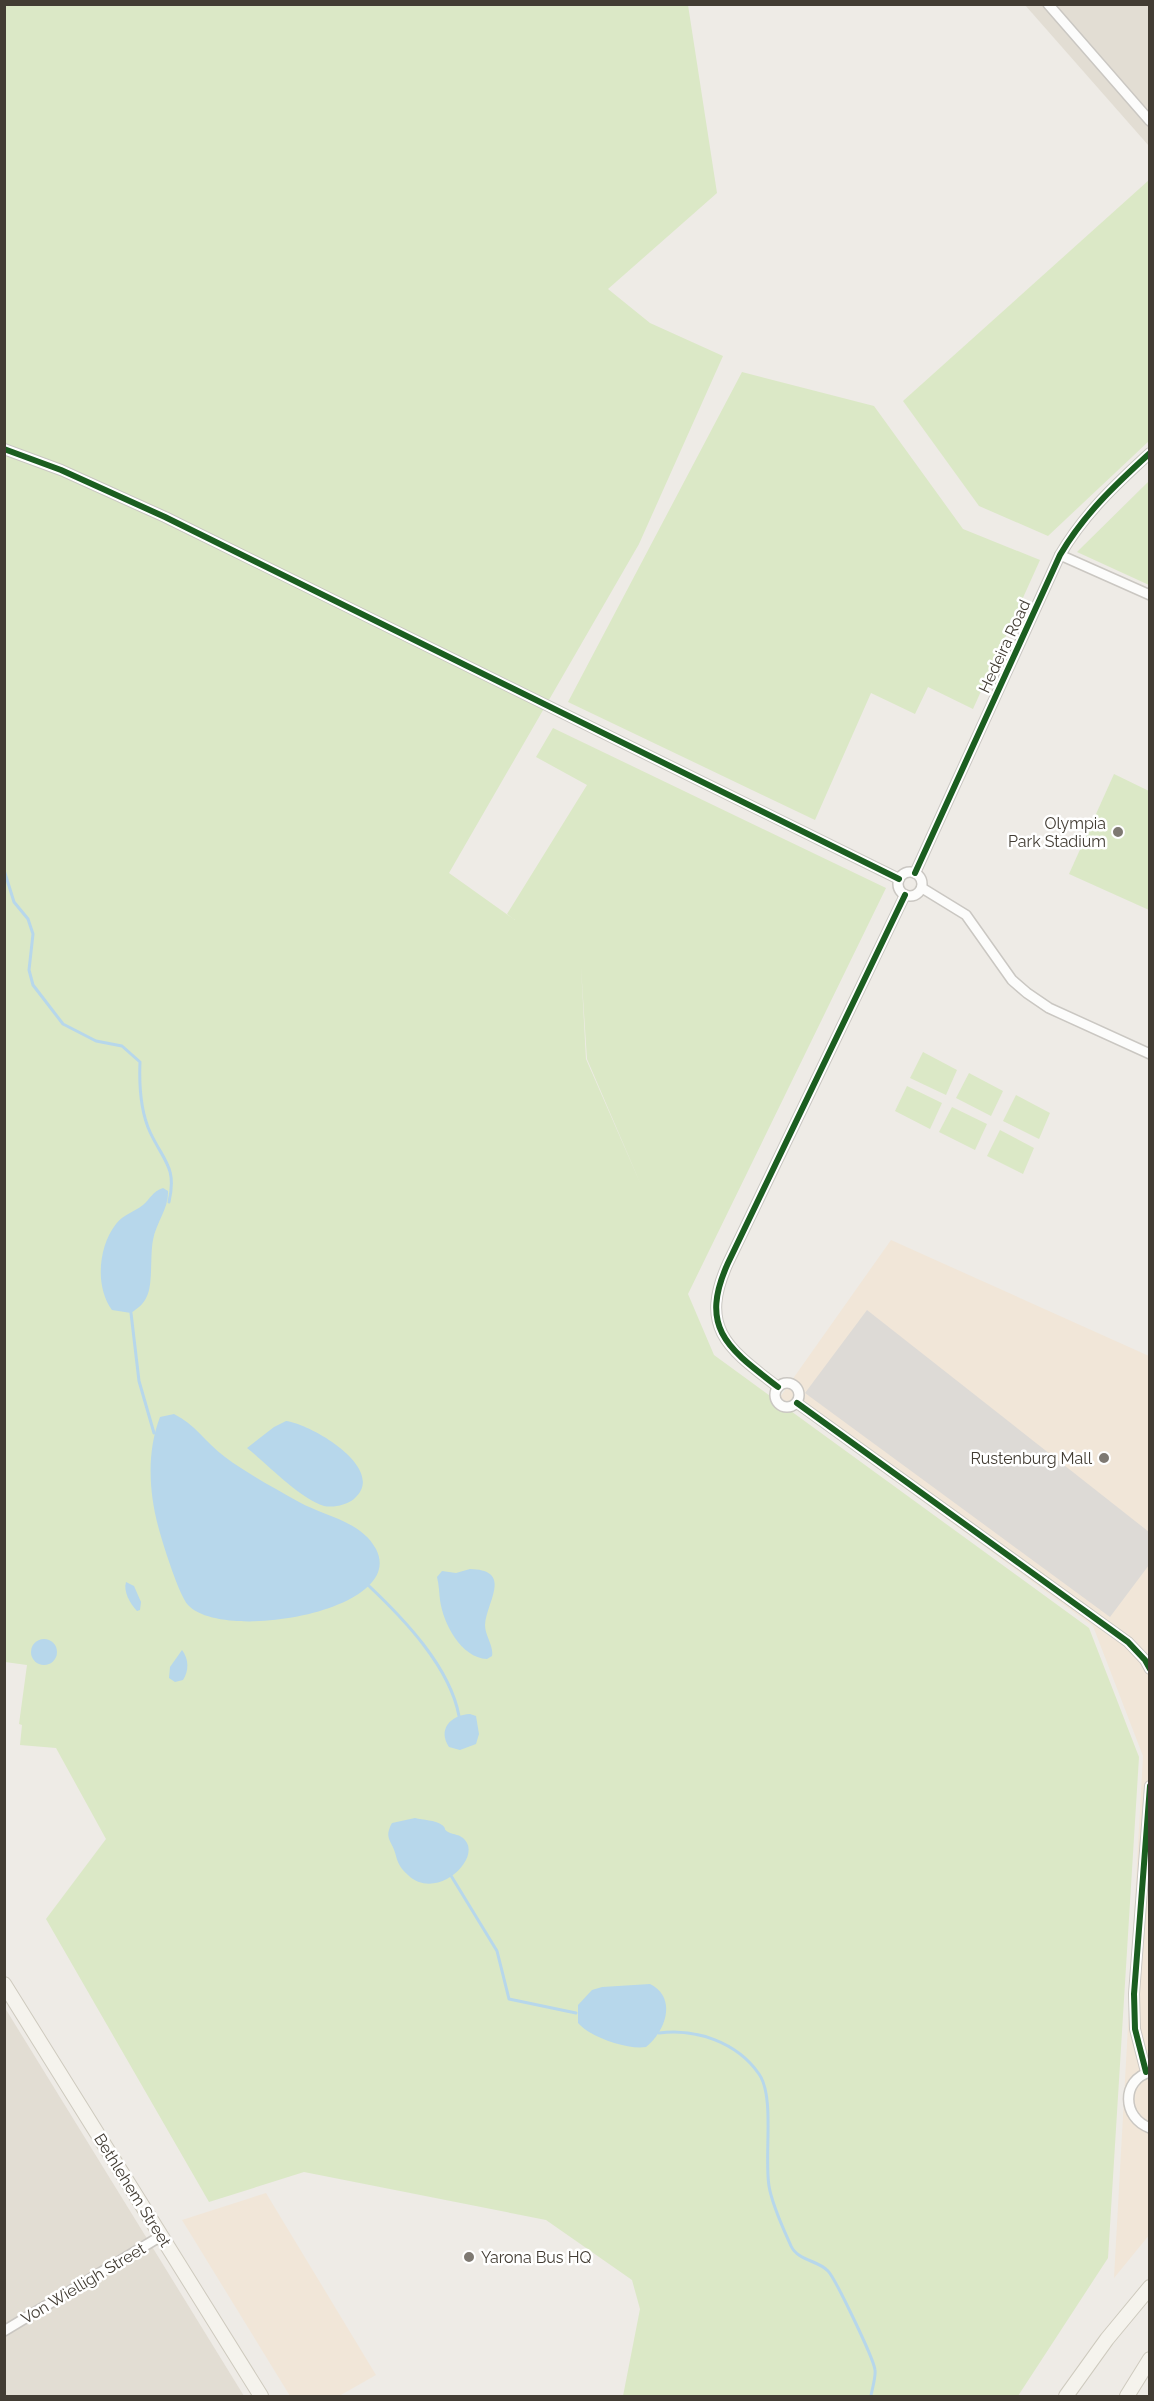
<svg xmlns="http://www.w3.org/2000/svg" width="1154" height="2401" font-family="Raleway,sans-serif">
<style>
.residential{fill:#e2ddd3}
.commercial{fill:#f1e6d8}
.green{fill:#dbe8c6;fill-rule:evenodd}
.parking{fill:#dddad6}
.water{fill:#b7d7eb}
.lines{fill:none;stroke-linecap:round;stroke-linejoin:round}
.stream{stroke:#b7d7eb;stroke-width:3}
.minor-casing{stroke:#cac7c2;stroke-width:12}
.secondary-casing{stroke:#cecabe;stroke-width:16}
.minor{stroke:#fcfcfb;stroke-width:9}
.secondary{stroke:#f5f3ed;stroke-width:14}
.cycleway-casing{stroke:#fff;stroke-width:10}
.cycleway{stroke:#1b5e20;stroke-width:6}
.poi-dot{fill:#7e7972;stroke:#fff;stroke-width:2}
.labels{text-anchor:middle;stroke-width:5;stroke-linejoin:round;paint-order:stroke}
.street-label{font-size:16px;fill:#423c33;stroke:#fff}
.poi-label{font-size:16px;fill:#423c33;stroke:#fff;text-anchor:end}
</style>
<rect width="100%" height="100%" fill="#eeebe6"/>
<g class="residential">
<polygon points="1025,5 1149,5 1149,146"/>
<polygon points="5,2008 244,2396 5,2396"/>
</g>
<g class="commercial">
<polygon points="891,1240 1149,1356 1150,2234 1114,2278 1143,1756 1093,1626 780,1397"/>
<polygon points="266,2193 376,2375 339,2396 290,2396 182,2220"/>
</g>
<g class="green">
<path d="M5,5h683l29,188 -109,96 42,34 73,33 -84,188 -190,329 66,47 -8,-6 80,-129 -51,-28 17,-29 333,160 -198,406 26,61 375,273 50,129 -31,501 -90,138h-395l17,-87 -8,-29 -86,-60 -242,-48 -95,30 -163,-283 60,-80 -50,-91 -36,-3 2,-20 -3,-1 8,-59 -22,-3zM581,967l6,92 54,126 -55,-126z"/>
<polygon points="1149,180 1149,441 1048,536 979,506 903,401"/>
<polygon points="742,372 874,406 963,529 1040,560 973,709 928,687 915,714 871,693 815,820 568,702"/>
<polygon points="1149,481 1149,585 1077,552"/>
<polygon points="1114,774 1149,791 1149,910 1069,874"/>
<polygon points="923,1052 957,1070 946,1095 910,1078"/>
<polygon points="969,1073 1003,1091 991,1116 956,1098"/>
<polygon points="907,1086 942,1103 930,1129 895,1111"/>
<polygon points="1016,1095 1050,1113 1039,1139 1003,1121"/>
<polygon points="952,1107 987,1124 975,1150 939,1132"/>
<polygon points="1000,1130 1034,1148 1023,1174 987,1156"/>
</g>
<polygon class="parking" points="867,1310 1149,1532 1149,1565 1110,1617 805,1393"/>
<g class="water">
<path d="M163,1188l5,3c1,17 -12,32 -15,49 -3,15 0,44 -6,56 -3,8 -9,12 -16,17l-19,-3c-17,-23 -14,-63 4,-86 8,-10 18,-12 27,-19 8,-7 9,-13 20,-17z"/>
<path d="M174,1414c21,10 32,29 51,43 23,17 49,31 74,45 25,14 62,19 77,47 32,62 -153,94 -188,56 -9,-10 -24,-58 -28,-72 -11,-37 -14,-80 0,-116z"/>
<path d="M286,1421c25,3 103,48 68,78 -8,6 -20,9 -30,7 -24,-7 -57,-42 -77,-58l27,-21z"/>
<path d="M470,1569c44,1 16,33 15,56 0,11 9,21 7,31l-5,3c-26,-1 -44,-36 -47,-59 -1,-8 -1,-15 -3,-23l5,-6 14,2z"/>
<path d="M126,1582l8,4 7,16 -1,8 -3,1c-7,-7 -14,-20 -11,-29z"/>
<circle cx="44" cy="1652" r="13"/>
<path d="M182,1650c7,9 7,21 1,30l-8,2 -6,-4 1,-11z"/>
<path d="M470,1714l6,2 3,18 -3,10 -16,6 -11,-3c-12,-18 2,-32 21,-33z"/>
<path d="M415,1818c8,2 20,2 27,7 6,5 0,3 6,7 6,3 12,2 17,8 17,19 -29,62 -57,35 -6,-5 -10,-11 -12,-19 -3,-15 -13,-17 -4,-33z"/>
<path d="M650,1984c28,14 15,48 -4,63 -19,3 -56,-10 -68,-24v-18l14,-15 10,-3z"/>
</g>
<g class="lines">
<g class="stream">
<path d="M4,870l10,32 14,17 5,15 -4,36 4,15 30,39 33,17 26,5 18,16c-1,24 0,48 10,70 14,30 27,35 19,70"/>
<polyline points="131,1313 139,1381 154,1433"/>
<path d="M369,1586c35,33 81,81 90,130"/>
<polyline points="450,1874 497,1951 509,1999 576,2013"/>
<path d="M659,2033c36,-5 78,9 100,41 16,23 5,82 10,112 3,19 14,42 22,60 7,15 27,14 37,25 7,7 46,88 47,99 1,7 -3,19 -4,26"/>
</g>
<g class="minor-casing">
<g id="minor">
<polyline points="1048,4 1150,121"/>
<polyline points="4,449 61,470 165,517 899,879"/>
<polyline points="1060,555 1150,595"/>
<circle cx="910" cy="884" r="12"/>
<path d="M915,873l145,-318c24,-41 55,-70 90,-102"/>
<polyline points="922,888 966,915 1012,980 1027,993 1049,1008 1150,1054"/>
<circle cx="787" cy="1395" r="12"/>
<path d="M778,1387c-49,-38 -80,-58 -50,-124l177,-368"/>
<polyline points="797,1403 1128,1642 1145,1660 1150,1669"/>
<polyline points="1146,2072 1135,2029 1134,1994 1150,1786"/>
<path d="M1150,2072c-29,8 -28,46 0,56"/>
<polyline points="4,2331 161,2236"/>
</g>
</g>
<g class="secondary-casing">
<g id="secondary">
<polyline points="4,1984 261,2396"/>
<polyline points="1066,2396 1107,2339 1150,2287"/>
<polyline points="1127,2396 1150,2359"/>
</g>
</g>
<use href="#minor" class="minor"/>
<use href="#secondary" class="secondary"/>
<g class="cycleway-casing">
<g id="cycleway">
<polyline points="4,449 61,470 165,517 899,879"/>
<path d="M915,873l145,-318c24,-41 55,-70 90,-102"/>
<path d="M778,1387c-49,-38 -80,-58 -50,-124l177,-368"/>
<polyline points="797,1403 1128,1642 1145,1660 1150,1669"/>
<polyline points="1146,2072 1135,2029 1134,1994 1150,1786"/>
</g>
</g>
<use href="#cycleway" class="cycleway"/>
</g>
<g class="poi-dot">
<circle cx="1118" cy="832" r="6"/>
<circle cx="1104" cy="1458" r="6"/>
<circle cx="469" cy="2257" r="6"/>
</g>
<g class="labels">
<g class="street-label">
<text transform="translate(1004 646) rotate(-65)" y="6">Hedeira Road</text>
<text transform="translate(133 2190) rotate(58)" y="6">Bethlehem Street</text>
<text transform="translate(83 2283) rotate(-31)" y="6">Von Wielligh Street</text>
</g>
<g class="poi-label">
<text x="1106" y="829">Olympia<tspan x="1106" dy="18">Park Stadium</tspan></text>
<text x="1092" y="1464">Rustenburg Mall</text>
<text x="481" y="2263" text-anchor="start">Yarona Bus HQ</text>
</g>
</g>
<rect width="1154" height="2401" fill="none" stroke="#423c33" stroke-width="12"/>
</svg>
